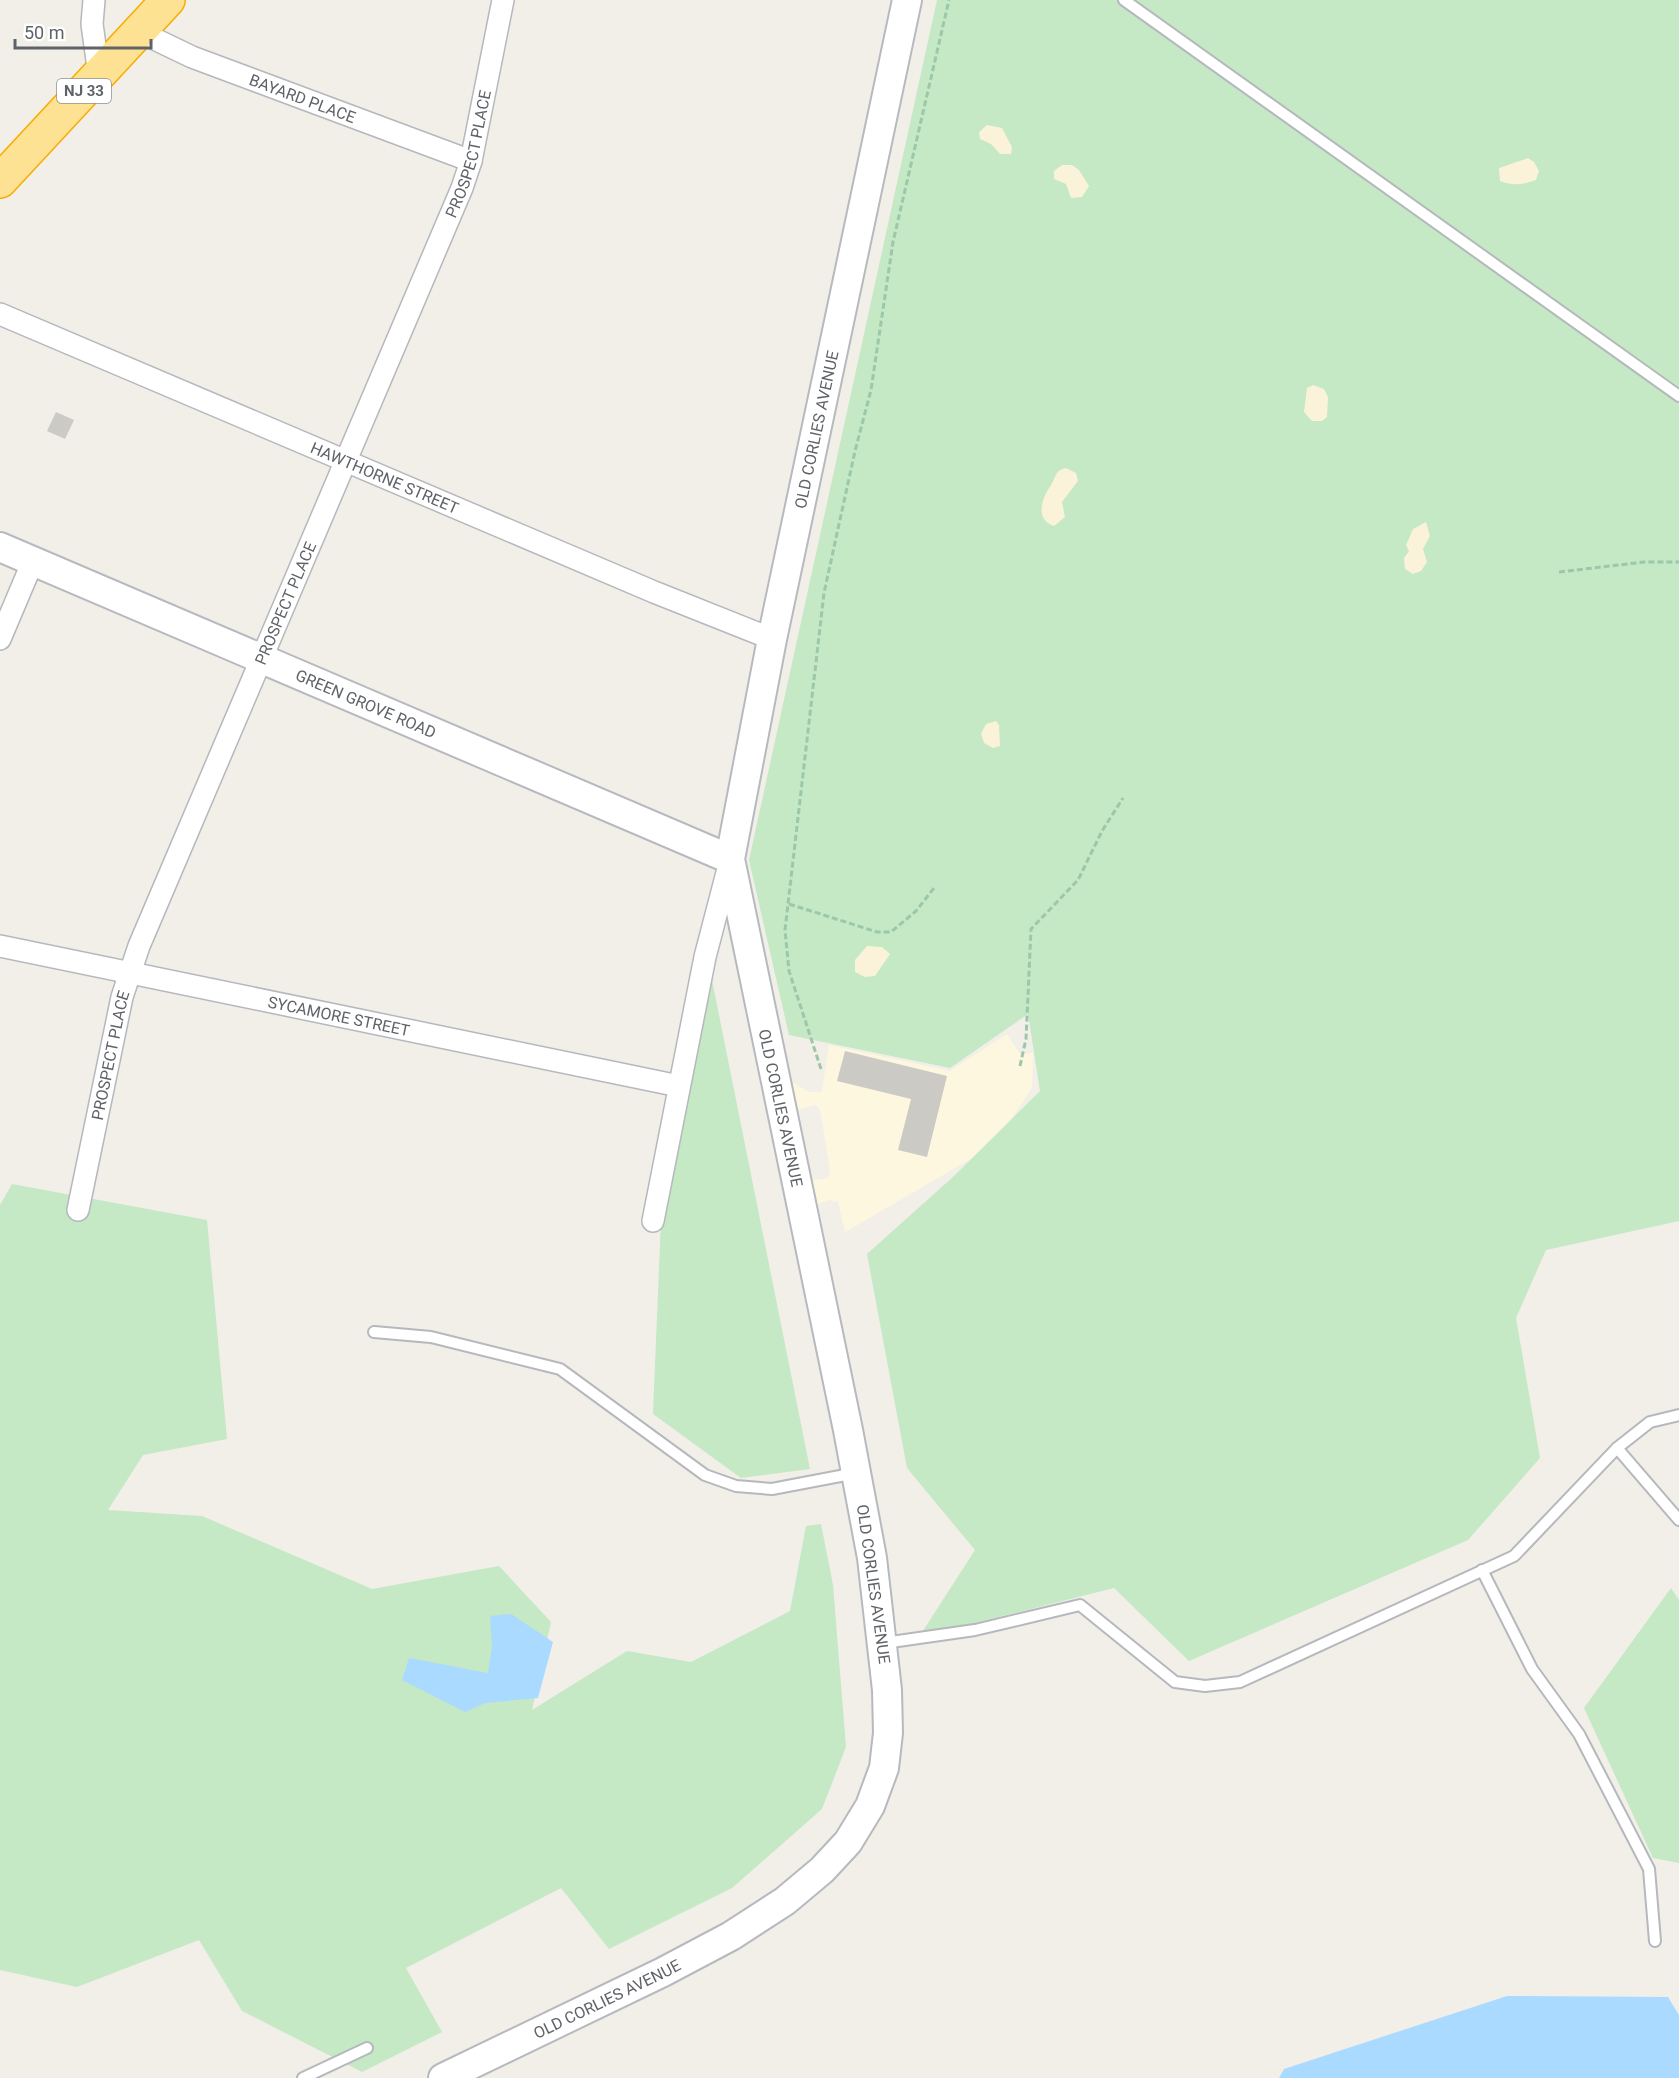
<svg xmlns="http://www.w3.org/2000/svg" width="1679" height="2078" font-family="Roboto,sans-serif">
<style>
.commercial{fill:#fef7e0}
.green{fill:#c5e8c5}
.sand{fill:#fbf3d9}
.water{fill:#aadaff}
.building{fill:#cccac5}
.lines{fill:none;stroke-linecap:round;stroke-linejoin:round}
.lane-casing{stroke:#b5b8bc;stroke-width:14}
.street-casing{stroke:#b5b8bc;stroke-width:24}
.secondary-casing{stroke:#b6babf;stroke-width:32}
.highway-casing{stroke:#f9ab00;stroke-width:36}
.path{stroke:#9cc7a9;stroke-width:3;stroke-dasharray:6 3;stroke-linecap:butt}
.lane{stroke:#fff;stroke-width:10}
.street{stroke:#fff;stroke-width:21}
.secondary{stroke:#fff;stroke-width:28}
.highway{stroke:#fde293;stroke-width:33}
.labels{text-anchor:middle;stroke-width:6;stroke-linejoin:round;paint-order:stroke}
.shield{fill:#fff;stroke:#8f9295;stroke-width:1.5}
.shield-label{font-size:15px;font-weight:bold;fill:#5f6368}
.street-label{font-size:16px;fill:#5f6368;stroke:#fff}
</style>
<rect width="100%" height="100%" fill="#f1efe8"/>
<polygon class="commercial" points="1007,1034 1020,1054 1033,1053 1032,1088 993,1146 845,1232 838,1202 829,1200 816,1205 807,1177 812,1180 824,1179 829,1177 830,1170 820,1109 815,1105 795,1110 790,1081 809,1092 822,1092 829,1045 950,1071"/>
<g class="green">
<polygon points="937,0 1679,0 1679,1221 1546,1250 1516,1318 1540,1458 1468,1540 1189,1661 1114,1588 919,1637 975,1550 907,1468 867,1254 954,1176 1040,1091 1028,1014 950,1068 789,1035 749,860"/>
<polygon points="710,970 810,1469 741,1478 653,1414 662,1196"/>
<polygon points="12,1184 207,1220 227,1439 143,1455 108,1510 202,1516 372,1589 499,1566 551,1622 532,1710 627,1651 691,1662 790,1611 806,1526 821,1524 833,1585 846,1747 822,1809 732,1888 609,1949 561,1888 406,1968 442,2032 362,2072 242,2011 199,1940 77,1987 0,1970 0,1205"/>
<polygon points="1671,1588 1679,1600 1679,1863 1653,1858 1584,1708"/>
</g>
<g class="sand">
<polygon points="987,125 1002,128 1012,147 1011,154 1000,154 991,144 980,139 979,132"/>
<path d="M1528,158l6,4 5,9 -3,9c-15,5 -22,6 -36,1l-1,-13z"/>
<polygon points="1062,165 1072,165 1079,170 1089,186 1082,197 1071,198 1066,184 1054,179 1054,171"/>
<polygon points="1313,385 1324,389 1328,397 1327,417 1322,421 1312,421 1304,412 1307,388"/>
<path d="M1066,468l10,5 2,8 -16,21 3,15 -11,9c-20,-7 -12,-28 -3,-41 6,-9 3,-14 15,-17z"/>
<polygon points="1426,522 1430,536 1423,549 1427,562 1421,571 1413,574 1405,569 1404,558 1409,551 1406,545 1413,529"/>
<polygon points="996,721 999,725 1000,746 993,748 984,743 981,734 986,724"/>
<polygon points="867,946 882,947 890,954 875,976 865,977 855,972 855,960"/>
</g>
<g class="water">
<polygon points="511,1614 553,1642 538,1698 485,1703 465,1712 402,1680 409,1658 488,1673 492,1645 490,1616"/>
<polygon points="1507,1996 1668,1997 1679,2015 1679,2078 1279,2078 1284,2069"/>
</g>
<g class="building">
<polygon points="56,412 74,420 65,439 47,431"/>
<polygon points="845,1051 947,1076 927,1157 898,1150 911,1099 837,1081"/>
</g>
<g class="lines">
<g class="lane-casing">
<g id="lane">
<polyline points="1124,0 1679,396"/>
<polyline points="374,1332 431,1337 560,1369 705,1475 736,1486 772,1489 856,1473"/>
<polyline points="1617,1448 1679,1520"/>
<polyline points="1482,1570 1532,1669 1579,1734 1649,1869 1655,1941"/>
<polyline points="884,1643 975,1630 1080,1605 1175,1682 1205,1686 1240,1682 1514,1556 1617,1448 1650,1422 1679,1415"/>
<polyline points="303,2078 367,2048"/>
</g>
</g>
<g class="street-casing">
<g id="street">
<polyline points="94,0 92,24 99,75"/>
<path id="s1" d="M138,31l54,26 279,104"/>
<path id="s2" d="M0,314l654,278 118,47"/>
<polyline points="0,639 33,561"/>
<path id="s3" d="M0,946l679,140"/>
<path id="s4" d="M78,1210l44,-213 17,-51 323,-758 9,-27 32,-161"/>
<polyline points="653,1221 705,957 729,865"/>
</g>
</g>
<g class="secondary-casing">
<g id="secondary">
<path id="s5" d="M0,547l730,312"/>
<path id="s6" d="M443,2078l220,-106 68,-36 54,-35 37,-31 26,-28 22,-36 14,-38 4,-35 -1,-43 -15,-132 -24,-128 -118,-571 42,-220 135,-639"/>
</g>
</g>
<g class="highway-casing">
<polyline id="highway" points="0,181 168,0"/>
</g>
<g class="path">
<polyline points="1559,572 1644,562 1679,562"/>
<polyline points="789,904 877,932 891,932 916,911 934,888"/>
<polyline points="1020,1066 1026,1039 1031,929 1078,880 1102,831 1123,798"/>
<polyline points="821,1069 789,971 785,930 824,593 855,451 871,390 893,242 949,0"/>
</g>
<use href="#lane" class="lane"/>
<use href="#street" class="street"/>
<use href="#secondary" class="secondary"/>
<use href="#highway" class="highway"/>
</g>
<g class="labels">
<rect class="shield" x="57" y="79" width="54" height="24" rx="4.5"/>
<g class="shield-label">
<text x="84" y="96">NJ 33</text>
</g>
<g class="street-label">
<text dy="6" stroke="none"><textPath href="#s1" startOffset="178">BAYARD PLACE</textPath></text>
<text dy="6" stroke="none"><textPath href="#s4" startOffset="1130">PROSPECT PLACE</textPath></text>
<text dy="6" stroke="none"><textPath href="#s6" startOffset="1917">OLD CORLIES AVENUE</textPath></text>
<text dy="6" stroke="none"><textPath href="#s2" startOffset="418">HAWTHORNE STREET</textPath></text>
<text dy="6" stroke="none"><textPath href="#s4" startOffset="644">PROSPECT PLACE</textPath></text>
<text dy="6" stroke="none"><textPath href="#s5" startOffset="398">GREEN GROVE ROAD</textPath></text>
<text dy="6" stroke="none"><textPath href="#s3" startOffset="346">SYCAMORE STREET</textPath></text>
<text dy="6" stroke="none"><textPath href="#s4" startOffset="158">PROSPECT PLACE</textPath></text>
<text transform="translate(781 1108) rotate(78)" y="6">OLD CORLIES AVENUE</text>
<text transform="translate(874 1584) rotate(82)" y="6">OLD CORLIES AVENUE</text>
<text dy="6" stroke="none"><textPath href="#s6" startOffset="182">OLD CORLIES AVENUE</textPath></text>
</g>
</g>
<path d="M15 39v9h136v-9" fill="none" stroke="#5f6368" stroke-width="3"/>
<text x="24" y="39" font-size="18" fill="#5f6368" stroke="#ffffff" stroke-width="4.5" paint-order="stroke">50 m</text>
</svg>
